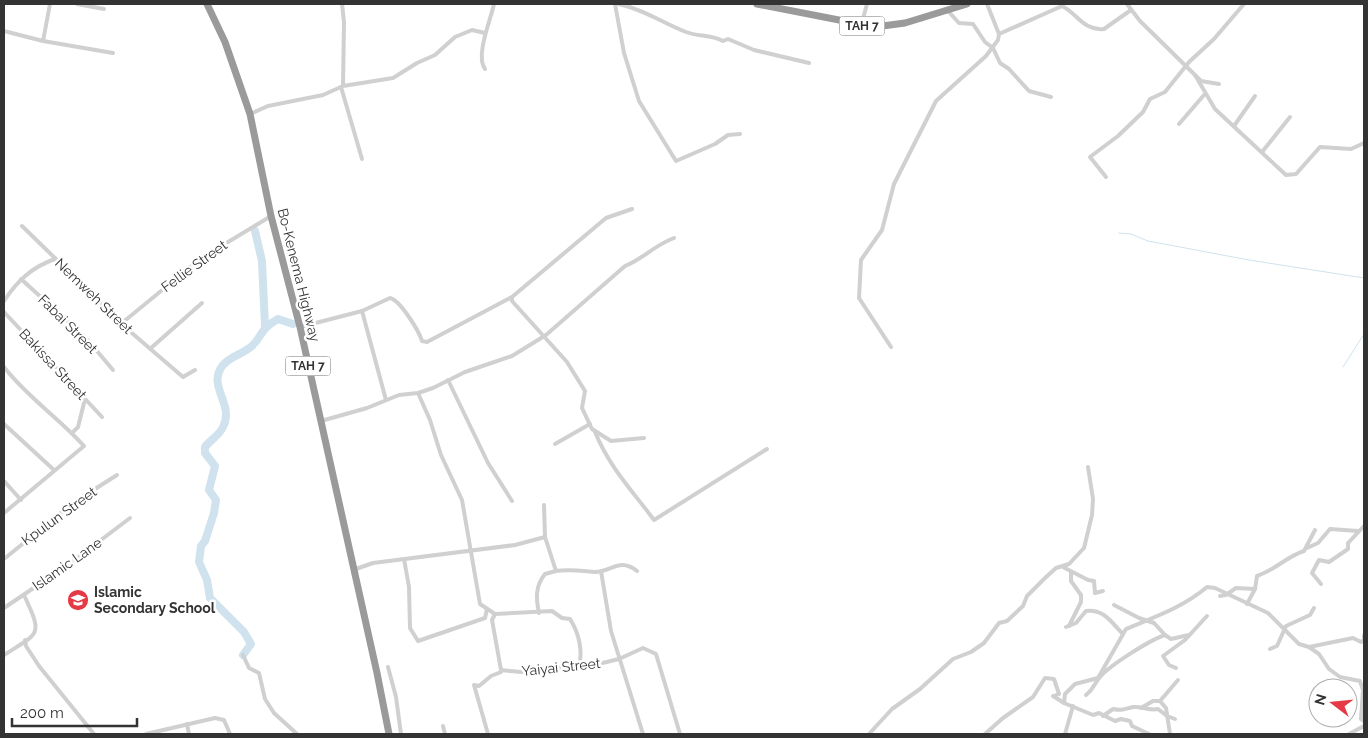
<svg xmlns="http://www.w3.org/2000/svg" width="1368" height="738" font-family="Raleway,sans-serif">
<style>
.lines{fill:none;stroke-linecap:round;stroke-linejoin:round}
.stream{stroke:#cfe2ee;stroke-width:1}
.river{stroke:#cfe2ee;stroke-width:8}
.street{stroke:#d0d0d0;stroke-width:4}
.highway{stroke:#9a9a9a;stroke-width:7}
.labels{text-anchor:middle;stroke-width:5;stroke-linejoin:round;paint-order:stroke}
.shield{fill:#fff;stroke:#707070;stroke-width:1}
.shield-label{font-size:12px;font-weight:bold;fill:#333}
.street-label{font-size:14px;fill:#333;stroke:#fff}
.poi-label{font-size:14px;font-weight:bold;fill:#333;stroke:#fff;text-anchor:start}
</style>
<rect width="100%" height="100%" fill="#fff"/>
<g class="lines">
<g class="stream">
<polyline points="1119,233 1131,234 1148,241 1249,260 1364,278"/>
<polyline points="1343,367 1364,334"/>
</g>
<g class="river">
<polyline points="255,231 262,261 265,326"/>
<path d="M243,655l8,-11 -7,-12 -34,-34 -3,-18 -8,-18 2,-16 4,-5 9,-28 2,-13 -7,-10 6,-24 -10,-13v-6c5,-7 14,-11 18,-20 12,-23 -17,-41 0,-62 8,-9 20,-11 29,-19 12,-12 7,-16 26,-27l15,5"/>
</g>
<g class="street">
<polyline points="77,4 104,9"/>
<polyline points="615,4 624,53 639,101 676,161 715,144 728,135 740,134"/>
<path d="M618,4c25,5 45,19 68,28 13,5 24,2 37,9l5,-2 26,11 55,13"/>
<polyline points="1127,4 1140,21 1195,75 1201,81 1219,84"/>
<polyline points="948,11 959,23 973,24 985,42 993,48 1000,63 1009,69 1029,91 1051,97"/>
<polyline points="861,26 867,4"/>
<polyline points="4,31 43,41 113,53"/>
<path d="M999,34l63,-28c15,7 21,25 42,23l27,-19"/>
<polyline points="43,41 50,4"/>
<path d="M485,69c-10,-13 6,-50 9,-65"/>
<polyline points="1195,75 1215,109 1286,175 1296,174 1320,147 1351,149 1364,143"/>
<polyline points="343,86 393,78 417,63 435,55 455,37 472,30 485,33"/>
<polyline points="341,87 362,159"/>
<polyline points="250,114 268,106 323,95 343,86 344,22 342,4"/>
<polyline points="1179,124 1204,95"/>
<polyline points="1234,126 1255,96"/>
<polyline points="1262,152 1290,117"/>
<polyline points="1106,177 1090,157 1118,136 1143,112 1150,99 1165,92 1189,62 1214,39 1244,4"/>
<polyline points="632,209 606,218 512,297 512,301 567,362 585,391 582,408 592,429 611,441 644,438"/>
<polyline points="22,226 133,334 183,377 195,370"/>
<polyline points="21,279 86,338 113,370"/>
<path d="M4,301c13,-20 28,-34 51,-42"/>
<polyline points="362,311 386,400"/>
<polyline points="4,312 102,417"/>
<polyline points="122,323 200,259 271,216"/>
<path d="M300,327l62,-16 28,-13c10,2 29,33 32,43l5,1 85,-45"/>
<polyline points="891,347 859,298 861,260 882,230 894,184 936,101 986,56 998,40 999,34 987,4"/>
<polyline points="151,348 202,303"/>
<path d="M4,367c23,30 55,51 80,79l-80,67"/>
<polyline points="448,380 488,463 512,501"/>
<path d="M418,393l12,27 11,35 21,45 18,104 15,10 57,-3 10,7 8,1c9,14 13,32 9,48"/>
<path d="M321,421l46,-13 32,-13 19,-2 15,-5 32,-16 47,-16 34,-21 79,-69c18,-7 28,-20 49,-28"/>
<polyline points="4,424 54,470"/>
<path d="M595,432c15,36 36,57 59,88l113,-71"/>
<polyline points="72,433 78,427 85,399"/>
<polyline points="555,444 590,424"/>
<polyline points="4,481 21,500"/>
<path d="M544,505l1,32 11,34c14,-2 26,0 39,1 17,0 24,-15 42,-1"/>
<polyline points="1307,548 1318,543 1330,529 1358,531"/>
<polyline points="4,559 73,503 117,475"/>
<polyline points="404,559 409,587 410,628 418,641 485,618 487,609"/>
<polyline points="1063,567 1088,580 1094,581 1095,593 1103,591"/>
<polyline points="353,570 373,563 515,545 545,537"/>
<polyline points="601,571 611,631 643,734"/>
<polyline points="1321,584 1312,573 1319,560 1329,562 1348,549 1348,543 1364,526"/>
<polyline points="1220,596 1226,595 1236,588 1255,589"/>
<path d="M1247,604l8,-15 2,-13c18,-6 29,-19 47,-25l11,-21"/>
<polyline points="1114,605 1139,618 1154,623 1165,635"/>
<polyline points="4,608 72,562 130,518"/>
<path d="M539,613c-3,-14 -4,-27 6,-39l11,-3"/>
<polyline points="495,614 492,620 501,670"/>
<polyline points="1069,626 1081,602 1081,595 1071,581 1071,572"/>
<path d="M1066,627l10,-4 10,-12c18,-2 25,11 36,22"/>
<polyline points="25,640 26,646 39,666 94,734"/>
<polyline points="1309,647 1353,638 1361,642 1364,640 1364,635"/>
<polyline points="1270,649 1277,646 1286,626 1310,615 1314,608"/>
<path d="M4,655c36,-23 39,-19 20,-60"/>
<polyline points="243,655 249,668 259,673 265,699 274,713 297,734"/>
<polyline points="388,667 396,697 401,734"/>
<polyline points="1176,668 1169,665 1163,656 1185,640 1207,616"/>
<path d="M1086,695c9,-7 8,-12 14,-18 10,-12 50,-37 65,-42l6,4 18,-4"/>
<polyline points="1053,696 1064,703 1093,715 1099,713 1115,721 1121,719 1130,721 1132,726 1149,734"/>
<path d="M1064,703l1,-9 10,-10 23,-6 28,-49c28,-12 56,-21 81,-42l8,1 53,25 31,31 10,3 10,7 10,15 11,8 20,4 3,9 -2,29 3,2"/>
<polyline points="1141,708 1153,701 1160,701"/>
<path d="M1103,716l10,-7c9,2 12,0 20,-2 9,-1 16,4 25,2l9,7 8,3"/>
<polyline points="187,724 189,734"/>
<polyline points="443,726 445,734"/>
<polyline points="146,734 215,718 224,720 230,734"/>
<polyline points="488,734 474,685 479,686 491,676 501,672 501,670 521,672 550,668 586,667 619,659 643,648 656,654 680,734"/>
<polyline points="869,734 892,709 920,689 953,659 971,652 984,643 999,623 1007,621 1023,606 1027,596 1045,578 1056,568 1069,564 1084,548 1092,515 1093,499 1088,467"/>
<polyline points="985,734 1003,718 1033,697 1045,678 1054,679 1059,694 1054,696"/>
<polyline points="1065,734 1073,706"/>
<polyline points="1170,734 1166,708 1160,701 1178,680"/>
<polyline points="1349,734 1364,726"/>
</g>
<g class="highway">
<polyline points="207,4 225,42 250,114 271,216 300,327 377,673 389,734"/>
<polyline points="757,4 875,27 905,23 967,4"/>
</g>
</g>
<defs>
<g id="school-disc" transform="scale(1.125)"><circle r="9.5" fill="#e63946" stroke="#fff"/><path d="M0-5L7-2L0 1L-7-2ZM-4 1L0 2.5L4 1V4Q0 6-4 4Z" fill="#fff"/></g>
</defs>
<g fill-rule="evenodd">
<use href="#school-disc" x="78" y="600"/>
</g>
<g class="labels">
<g class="shield">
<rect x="839.5" y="16.5" width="45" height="19" rx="4"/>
<rect x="285.5" y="356.5" width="45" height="19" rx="4"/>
</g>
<g class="shield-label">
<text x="862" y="30">TAH 7</text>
<text x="308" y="370">TAH 7</text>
</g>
<g class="street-label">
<text transform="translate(194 266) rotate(-36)" y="5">Fellie Street</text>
<text transform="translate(299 275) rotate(76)" y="5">Bo-Kenema Highway</text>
<text transform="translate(94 296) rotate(44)" y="5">Nemweh Street</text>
<text transform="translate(68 324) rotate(45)" y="5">Fabai Street</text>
<text transform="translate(53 364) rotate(47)" y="5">Bakissa Street</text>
<text transform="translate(59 516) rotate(-36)" y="5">Kpulun Street</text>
<text transform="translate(67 564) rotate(-35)" y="5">Islamic Lane</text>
<text transform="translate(561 667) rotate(-6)" y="5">Yaiyai Street</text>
</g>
<g class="poi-label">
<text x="94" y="597">Islamic<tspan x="94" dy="16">Secondary School</tspan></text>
</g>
</g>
<rect width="1368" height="738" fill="none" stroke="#333333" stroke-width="10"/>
<g transform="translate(1333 703) rotate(286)"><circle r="24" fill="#ffffff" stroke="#adadad"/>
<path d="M0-4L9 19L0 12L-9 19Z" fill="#e63946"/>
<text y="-8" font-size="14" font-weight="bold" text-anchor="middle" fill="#333333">N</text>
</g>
<path d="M12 718v8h125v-8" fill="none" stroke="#333333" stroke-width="2.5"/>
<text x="20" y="718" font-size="15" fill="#333333" stroke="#ffffff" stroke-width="4" paint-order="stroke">200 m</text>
</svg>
